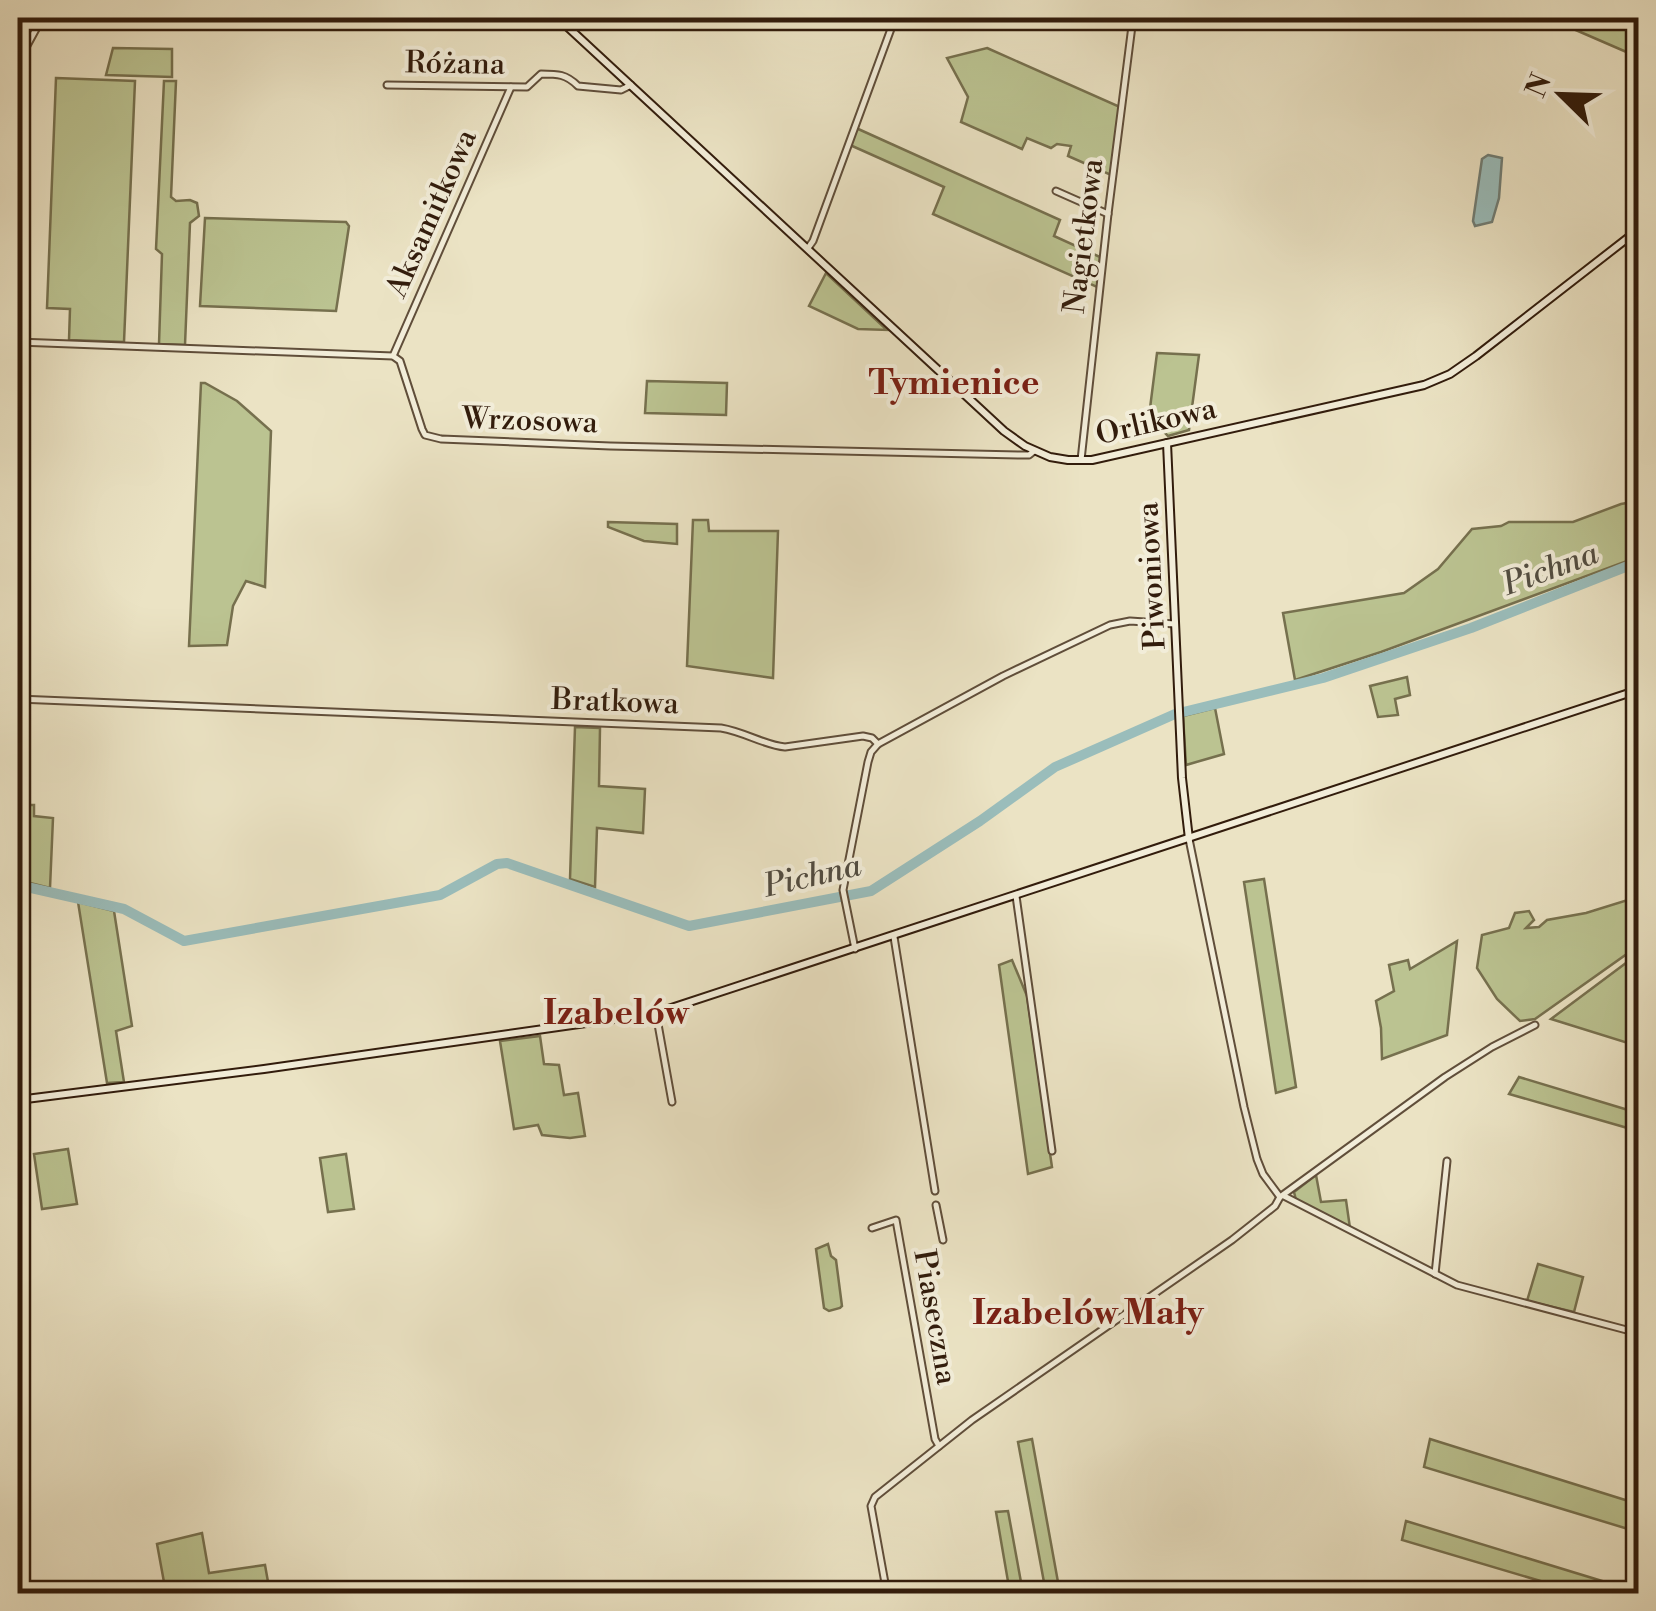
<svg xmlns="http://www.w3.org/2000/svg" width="1656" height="1611" font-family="'Libre Bodoni',serif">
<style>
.green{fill:#bbc391;stroke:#76704e;stroke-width:2.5}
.water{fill:#9abdbb;stroke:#707d75;stroke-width:2.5}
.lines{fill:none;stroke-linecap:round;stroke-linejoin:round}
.river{stroke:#9abdbb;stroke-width:10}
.street-casing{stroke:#604e3a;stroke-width:9}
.secondary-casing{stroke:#321c0c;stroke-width:10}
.street{stroke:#f2edd9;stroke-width:5}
.secondary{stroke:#f2edd9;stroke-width:6}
.labels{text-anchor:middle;stroke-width:8;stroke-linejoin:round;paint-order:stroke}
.street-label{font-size:30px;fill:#321c0c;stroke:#f2edd9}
.water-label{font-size:32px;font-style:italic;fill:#514c41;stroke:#f2edd9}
.quarter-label{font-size:35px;font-weight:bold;fill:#7a1f14;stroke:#f2edd9}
</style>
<rect width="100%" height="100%" fill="#ebe3c4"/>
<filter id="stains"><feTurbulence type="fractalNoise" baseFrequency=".002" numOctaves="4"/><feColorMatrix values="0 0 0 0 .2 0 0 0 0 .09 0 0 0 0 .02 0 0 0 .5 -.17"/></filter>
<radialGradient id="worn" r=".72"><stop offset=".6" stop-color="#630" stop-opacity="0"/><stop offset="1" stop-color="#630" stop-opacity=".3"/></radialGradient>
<g class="green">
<polygon points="1548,18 1638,18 1638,57"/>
<polygon points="113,48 172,49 172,77 106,75"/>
<polygon points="987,48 1120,107 1111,175 1068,156 1071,146 1057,144 1051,148 1027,138 1022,149 961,122 968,97 947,58"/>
<polygon points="56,78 135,81 124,342 69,340 70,309 47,308"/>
<polygon points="164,81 176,81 171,197 176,201 190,200 197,203 199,216 190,223 185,345 159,344 162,254 156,249"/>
<polygon points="856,128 1060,220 1054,236 1100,257 1097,287 933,214 944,187 850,145"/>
<polygon points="205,218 346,222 349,226 336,311 200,306"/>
<polygon points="826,273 887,330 858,329 809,306"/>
<polygon points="1157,353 1199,355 1189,430 1168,436 1149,416"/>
<polygon points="647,381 727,383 726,415 645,413"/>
<polygon points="201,383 205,383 237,401 271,431 265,587 246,581 233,606 227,645 189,646"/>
<polygon points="1638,501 1638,557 1381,652 1295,680 1283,613 1404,593 1438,569 1472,529 1501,526 1509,522 1573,522 1621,504"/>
<polygon points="693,520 708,520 709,531 778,531 773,678 687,666"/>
<polygon points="608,522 677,524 677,544 644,541 608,527"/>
<polygon points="1407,677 1410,695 1395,699 1398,715 1378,717 1370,686"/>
<polygon points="1215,708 1224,754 1186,765 1183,716"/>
<polygon points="575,727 600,728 599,786 645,789 643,833 597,828 595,887 570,879"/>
<polygon points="18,805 34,805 34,816 53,818 50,888 18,880"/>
<polygon points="1264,879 1296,1087 1276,1093 1244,882"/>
<polygon points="1634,898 1638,912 1638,946 1535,1019 1520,1021 1497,999 1477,968 1482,935 1509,928 1515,913 1529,911 1534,920 1526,928 1539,927 1547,920 1586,913"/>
<polygon points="78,902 114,911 132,1026 116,1031 124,1082 107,1083"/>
<polygon points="1457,941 1447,1035 1382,1059 1381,1028 1376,1001 1394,991 1389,965 1408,960 1410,969"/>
<polygon points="1638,954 1638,1024 1636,1026 1631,1044 1551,1019"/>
<polygon points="1012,960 1027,996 1052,1167 1028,1174 999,965"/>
<polygon points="540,1036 544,1064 559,1065 564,1095 578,1093 585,1136 570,1138 542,1135 538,1125 514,1129 500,1041"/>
<polygon points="1519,1077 1638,1113 1638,1131 1509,1094"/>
<polygon points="68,1149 77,1204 42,1209 34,1154"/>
<polygon points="346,1154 354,1209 328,1212 320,1158"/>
<polygon points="1316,1175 1321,1202 1346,1200 1350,1228 1296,1200 1294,1192"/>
<polygon points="828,1244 831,1256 836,1260 842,1306 840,1308 829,1311 824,1308 816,1249"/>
<polygon points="1538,1264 1583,1277 1574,1312 1527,1301"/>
<polygon points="1032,1439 1060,1593 1046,1593 1018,1442"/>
<polygon points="1430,1439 1638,1504 1638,1532 1424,1467"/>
<polygon points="1008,1511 1023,1593 1010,1593 996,1512"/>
<polygon points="1406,1521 1638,1592 1638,1593 1581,1593 1402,1540"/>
<polygon points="202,1533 209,1573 265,1565 270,1593 166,1593 157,1544"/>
</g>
<polygon class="water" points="1488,155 1502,158 1499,198 1492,222 1475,226 1473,221 1482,159"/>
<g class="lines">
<polyline class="river" points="18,885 124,909 184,941 440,895 497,864 507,863 689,926 871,891 980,821 1055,767 1175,714 1323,678 1471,628 1638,562"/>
<g class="street-casing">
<g id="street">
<polyline points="18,62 42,18"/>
<path d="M387,85l140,2 14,-13c17,0 25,0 37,12l43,4 10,-5"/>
<polyline points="1056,191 1108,214"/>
<polyline points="808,248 813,241 895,18"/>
<polyline points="18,342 393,356 400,361 422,429 425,435 441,439 610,446 1019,455 1029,455 1034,451"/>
<polyline points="393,356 511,87"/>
<polyline points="1081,460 1108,214 1133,18"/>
<path d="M18,699l703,29c24,4 43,17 64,19l78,-11 9,2 6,6 125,-68 107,-51 20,-4 45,3"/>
<polyline points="1189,839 1244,1107 1257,1159 1263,1174 1280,1197"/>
<polyline points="1016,896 1052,1151"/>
<polyline points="894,937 935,1191"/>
<polyline points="855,949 843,890 868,762 871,752 878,744"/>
<polyline points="656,1013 672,1102"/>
<polyline points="1284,1196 1457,1285 1638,1333"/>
<polyline points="936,1205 943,1240"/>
<polyline points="872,1228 896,1220 935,1439 939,1446"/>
<polyline points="1435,1274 1447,1161"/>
<polyline points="887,1594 871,1506 875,1497 972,1420 1232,1240 1275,1206 1280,1197 1445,1077 1492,1047 1535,1025"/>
</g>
</g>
<g class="secondary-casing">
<g id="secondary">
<polyline points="558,18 1004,431 1025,446 1050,457 1068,460 1092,460 1424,385 1450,374 1476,356 1638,230"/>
<polyline points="1167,443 1182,778 1189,839"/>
<polyline points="18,1100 264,1069 656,1013 1638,690"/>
</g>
</g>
<use href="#street" class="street"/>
<use href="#secondary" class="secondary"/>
</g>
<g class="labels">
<g class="street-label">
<text transform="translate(455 63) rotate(1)" y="10">Różana</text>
<text transform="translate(431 213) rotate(-66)" y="10">Aksamitkowa</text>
<text transform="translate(1083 236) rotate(-83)" y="10">Nagietkowa</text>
<text transform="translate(530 420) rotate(2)" y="10">Wrzosowa</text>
<text transform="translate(1156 421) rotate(-13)" y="10">Orlikowa</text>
<text transform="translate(1151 576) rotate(-93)" y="10">Piwoniowa</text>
<text transform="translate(615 701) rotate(2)" y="10">Bratkowa</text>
<text transform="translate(936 1317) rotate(80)" y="10">Piaseczna</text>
</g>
<g class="water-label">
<text transform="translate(1550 568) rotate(-20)" y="11">Pichna</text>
<text transform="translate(812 875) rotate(-13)" y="11">Pichna</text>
</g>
<g class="quarter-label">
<text x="954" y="394">Tymienice</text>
<text x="616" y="1024">Izabelów</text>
<text x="1088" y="1324">Izabelów Mały</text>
</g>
</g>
<rect width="1656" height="1611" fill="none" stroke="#ebe3c4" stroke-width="60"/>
<rect x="20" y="20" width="1616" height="1571" fill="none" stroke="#321c0c" stroke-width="5"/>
<rect x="30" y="30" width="1596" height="1551" fill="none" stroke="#321c0c" stroke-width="2.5"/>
<g transform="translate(1561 95) rotate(293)" stroke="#f2edd9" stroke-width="8" paint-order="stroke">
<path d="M0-8L18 38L0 25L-18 38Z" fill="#321c0c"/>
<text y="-15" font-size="28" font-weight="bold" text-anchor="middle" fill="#321c0c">N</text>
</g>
<rect width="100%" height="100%" filter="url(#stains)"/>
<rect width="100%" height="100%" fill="url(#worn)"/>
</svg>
